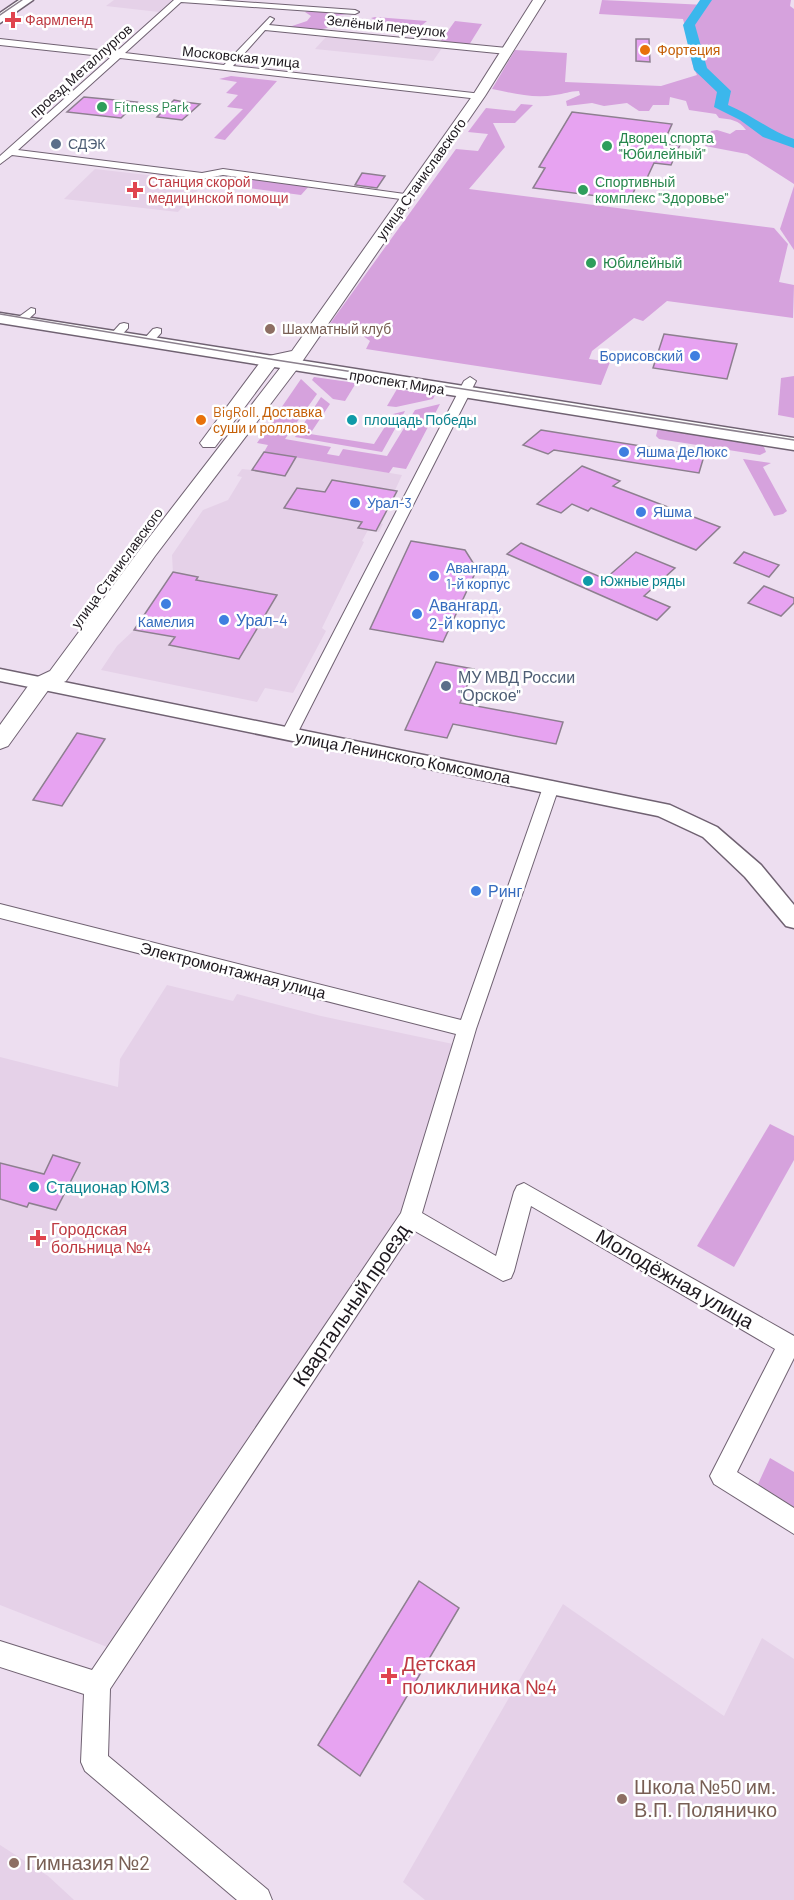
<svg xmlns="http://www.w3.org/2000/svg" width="794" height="1900" font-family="Barlow,sans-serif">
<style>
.built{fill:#e5d1e8}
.green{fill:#d6a2dd}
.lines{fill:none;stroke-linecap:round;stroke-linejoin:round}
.river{fill:#3bb7ec;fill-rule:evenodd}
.building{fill:#e7a3f1;stroke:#8d7f8f;stroke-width:1.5}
.minor-casing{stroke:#706272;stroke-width:2}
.tertiary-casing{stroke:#706272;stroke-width:3}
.secondary-casing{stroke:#706272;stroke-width:2}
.primary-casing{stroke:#706272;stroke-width:3}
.minor{fill:#fff;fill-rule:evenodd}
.tertiary{fill:#fff;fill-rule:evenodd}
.secondary{fill:#fff;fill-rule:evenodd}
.primary{fill:#fff;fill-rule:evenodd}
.tram{stroke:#8b808d;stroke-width:1.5}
.health-dot{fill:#e0444e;stroke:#fff;stroke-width:2}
.food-dot{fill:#e8710a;stroke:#fff;stroke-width:2}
.leisure-dot{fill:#2e9e5b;stroke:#fff;stroke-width:2}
.service-dot{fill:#5c6f8a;stroke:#fff;stroke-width:2}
.education-dot{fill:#8d6e63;stroke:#fff;stroke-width:2}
.shop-dot{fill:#3f7fe0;stroke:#fff;stroke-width:2}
.culture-dot{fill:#0f9aa8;stroke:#fff;stroke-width:2}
.labels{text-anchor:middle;stroke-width:5;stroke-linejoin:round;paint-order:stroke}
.far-health-label{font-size:14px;fill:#be3a42;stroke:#fff;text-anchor:start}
.far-street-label{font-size:14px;fill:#1d181e;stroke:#fff}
.far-food-label{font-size:14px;fill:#c56008;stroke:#fff;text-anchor:start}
.far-leisure-label{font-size:14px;fill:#27864d;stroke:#fff;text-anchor:start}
.far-service-label{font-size:14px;fill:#4e5e75;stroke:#fff;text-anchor:start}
.far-education-label{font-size:14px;fill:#785e54;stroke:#fff;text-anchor:start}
.far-shop-label{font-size:14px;fill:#366cbe;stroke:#fff;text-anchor:start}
.far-culture-label{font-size:14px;fill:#0d838f;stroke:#fff;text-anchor:start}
.shop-label{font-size:16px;fill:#366cbe;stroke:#fff;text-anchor:start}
.service-label{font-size:16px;fill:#4e5e75;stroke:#fff;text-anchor:start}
.street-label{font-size:16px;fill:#1d181e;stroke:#fff}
.culture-label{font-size:16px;fill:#0d838f;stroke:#fff;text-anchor:start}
.health-label{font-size:16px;fill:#be3a42;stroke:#fff;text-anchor:start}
.near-street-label{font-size:20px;fill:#1d181e;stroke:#fff}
.near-health-label{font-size:20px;fill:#be3a42;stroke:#fff;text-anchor:start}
.near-education-label{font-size:20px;fill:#785e54;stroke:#fff;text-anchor:start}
</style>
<rect width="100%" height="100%" fill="#eddef0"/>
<g class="built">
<polygon points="114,0 172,0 159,12 106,6"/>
<polygon points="326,37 442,48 433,61 315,49"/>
<polygon points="95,169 200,181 205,182 178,212 64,199"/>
<polygon points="264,452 402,475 380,523 383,524 379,532 368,530 362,541 364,542 322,628 326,631 293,693 265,688 257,702 101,670 117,646 134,630 173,573 172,555 203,510 228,500 242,477 237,476 242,469 252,470"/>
<polygon points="167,985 233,1001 237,994 321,1016 453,1044 401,1214 107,1647 0,1605 0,1057 118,1087 120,1059"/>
<polygon points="563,1604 724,1716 762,1638 794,1659 794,1900 425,1900 403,1882"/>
<polygon points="0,1845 48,1876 74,1900 0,1900"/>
</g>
<g class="green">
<path d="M602,0l104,5 2,-5h83l-1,6 4,3v175l-47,-30 -42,-8 6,-15 6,-1 13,4 6,-4h10c-7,-10 -16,-11 -27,-12l-3,-4 -27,-4 -3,-9 -16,-4 -1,8h-16l-4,6h-10l-12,-8 -23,3 -12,-3 -25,3 -1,-5 14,-6 -1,-4c-9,0 -15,3 -24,4 -21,4 -43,-2 -63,-6l23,-39 52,3 -2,29 96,4 36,-11c-9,-17 -8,-37 -14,-56l-84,-5z"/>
<polygon points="308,11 347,14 335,16 340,19 339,21 331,22 327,28 318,30 289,27 307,21 311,16 305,12"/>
<path d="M375,17l52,4c-14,14 -41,5 -56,-3z"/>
<polygon points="455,21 482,24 469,45 440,42"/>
<polygon points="231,76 277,81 225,140 214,138 243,109 227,107 238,95 226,93 237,82 219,79"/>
<polygon points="521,104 533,105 515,123 493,123 505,147 469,189 774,228 788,244 779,282 794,285 793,318 667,301 643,321 634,318 592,351 589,359 610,362 601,385 366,349 370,341 354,329 329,325 456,149 478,151 488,134 468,132 486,108 515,111"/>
<polygon points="228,175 310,185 301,195 219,184"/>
<polygon points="794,186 794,250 780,229"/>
<polygon points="794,376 794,418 778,415 781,378"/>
<polygon points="314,377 356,383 345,401 333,399 312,380"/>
<polygon points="301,379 317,394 285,439 331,447 327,454 339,456 343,449 387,456 415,410 440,404 406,469 393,467 389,473 264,452 268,445 257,443"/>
<polygon points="397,389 435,395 433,399 396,407 387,406"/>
<polygon points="321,397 330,404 310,434 374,444 393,414 405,411 382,452 295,437"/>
<polygon points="658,428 758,443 764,447 766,452 760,455 659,439 656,436"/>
<polygon points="743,459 771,463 763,467 787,511 783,514 774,516"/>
<polygon points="770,1124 794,1136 794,1160 734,1267 697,1246"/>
<polygon points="770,1458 794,1472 794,1507 758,1484"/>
</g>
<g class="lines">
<path class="river" d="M700,0h12l-17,25 12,43 24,23 -3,14c24,10 42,26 66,34v9l-31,-11 -23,-17 -26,-13 3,-15 -23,-22 -11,-45z"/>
</g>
<g class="building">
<polygon points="636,39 649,39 650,62 636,61"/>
<polygon points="84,97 137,102 121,118 67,112"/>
<polygon points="174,100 184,102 200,104 182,120 157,117"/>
<polygon points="572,112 672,124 663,144 680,145 671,165 654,163 646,180 639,180 630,200 533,188 545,168 539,167"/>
<polygon points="362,173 370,174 385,176 377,188 355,185"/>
<polygon points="664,334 737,344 727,379 653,368"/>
<polygon points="541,430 704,456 699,473 554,450 548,454 523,445"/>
<polygon points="264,452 296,457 285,476 252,470"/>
<polygon points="582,466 620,481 613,486 720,527 696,550 591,508 588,511 572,504 561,513 537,504"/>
<polygon points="332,480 397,491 376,531 358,528 362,522 284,508 297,488 325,492"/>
<polygon points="411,541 465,550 477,569 443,642 370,629"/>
<polygon points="521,543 605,579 636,552 675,568 644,596 670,607 657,620 507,554"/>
<polygon points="744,552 779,565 769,577 734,563"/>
<polygon points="173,572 198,577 196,580 277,595 239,659 169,645 175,637 134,630"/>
<polygon points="764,586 794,598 794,603 781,616 748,603"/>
<polygon points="436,662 474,669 460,703 563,722 556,744 453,724 447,738 405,730"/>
<polygon points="77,733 105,739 62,806 33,800"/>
<polygon points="53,1155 80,1163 56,1210 29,1203 27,1207 0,1199 0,1163 44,1174"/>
<polygon points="419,1581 459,1608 360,1776 318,1745"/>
</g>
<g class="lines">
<g class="minor-casing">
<g id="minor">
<polygon points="174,0 214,0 355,10 359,12 355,14 181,2 125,53 224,65 270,17 274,19 269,25 507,48 511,51 507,54 265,30 233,66 482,94 482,98 479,99 120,58 18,150 202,173 223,169 412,195 413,197 408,200 223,175 202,179 12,155 0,164 0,156 111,57 0,45 0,39 116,52"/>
<polygon points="31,308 35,309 35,313 24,323 16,323 16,319"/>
<polygon points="124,323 128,324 128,328 119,338 111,338 111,334 120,324"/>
<polygon points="157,328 161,329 161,333 152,343 144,343 144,339 153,329"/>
<polygon points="470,377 476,381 297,734 295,738 283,738 281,734 464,381"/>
<polygon points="551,781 557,783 559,787 476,1029 422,1213 496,1256 514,1192 517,1186 524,1183 794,1336 794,1358 737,1472 794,1508 794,1534 714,1484 710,1476 775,1349 531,1206 514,1271 511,1278 503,1281 413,1230 110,1689 108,1756 268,1890 272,1900 237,1900 85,1771 81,1762 84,1694 0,1667 0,1641 92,1670 401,1213 456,1034 0,918 0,904 461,1020 543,787 545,783"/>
</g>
</g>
<g class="tertiary-casing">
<polygon id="tertiary" points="0,669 670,805 717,827 761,865 794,905 794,928 786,926 745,877 703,837 658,816 0,681"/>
</g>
<g class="secondary-casing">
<polygon id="secondary" points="533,0 545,0 485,96 297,369 155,556 66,681 49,689 8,746 0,749 0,725 33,679 50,671 141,548 284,363 276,365 215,447 203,447 200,443 203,439 264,357 292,351 473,95"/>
</g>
<g class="primary-casing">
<g id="primary">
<polygon points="19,0 33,0 0,23 0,13"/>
<polygon points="0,313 794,438 794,450 0,323"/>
</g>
</g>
<use href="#minor" class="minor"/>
<use href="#tertiary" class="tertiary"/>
<use href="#secondary" class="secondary"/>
<use href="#primary" class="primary"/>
<g class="tram">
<polyline points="0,15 22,0"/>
<polyline points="0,314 276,360 794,440"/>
</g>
</g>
<g class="health-dot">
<path d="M10 11h6v6h6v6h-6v6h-6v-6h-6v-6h6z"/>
<path d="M132 181h6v6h6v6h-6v6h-6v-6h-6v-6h6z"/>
<path d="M35 1229h6v6h6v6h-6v6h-6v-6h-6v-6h6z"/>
<path d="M386 1667h6v6h6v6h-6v6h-6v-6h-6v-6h6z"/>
</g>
<g class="food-dot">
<circle cx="645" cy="50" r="6"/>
<circle cx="201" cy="420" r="6"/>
</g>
<g class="leisure-dot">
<circle cx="102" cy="107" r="6"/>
<circle cx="607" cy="146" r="6"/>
<circle cx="583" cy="190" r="6"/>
<circle cx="591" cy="263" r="6"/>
</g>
<g class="service-dot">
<circle cx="56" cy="144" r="6"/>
<circle cx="446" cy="686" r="6"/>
</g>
<g class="education-dot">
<circle cx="270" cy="329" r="6"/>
<circle cx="622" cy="1799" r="6"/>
<circle cx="14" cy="1863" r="6"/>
</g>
<g class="shop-dot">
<circle cx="695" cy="356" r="6"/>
<circle cx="624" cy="452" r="6"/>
<circle cx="355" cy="503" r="6"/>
<circle cx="641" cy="512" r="6"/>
<circle cx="434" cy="576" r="6"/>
<circle cx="166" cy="604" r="6"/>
<circle cx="417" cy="614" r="6"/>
<circle cx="224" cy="620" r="6"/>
<circle cx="476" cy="891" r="6"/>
</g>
<g class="culture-dot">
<circle cx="352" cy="420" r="6"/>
<circle cx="588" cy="581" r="6"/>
<circle cx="34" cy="1187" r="6"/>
</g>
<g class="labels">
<g class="far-health-label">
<text x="25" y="25">Фармленд</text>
<text x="148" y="187">Станция скорой<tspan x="148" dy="16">медицинской помощи</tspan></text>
</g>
<g class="far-street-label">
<text transform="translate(386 26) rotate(6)" y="5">Зелёный переулок</text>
<text transform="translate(241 57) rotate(6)" y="5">Московская улица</text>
<text transform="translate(81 71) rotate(-42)" y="5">проезд Металлургов</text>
<text transform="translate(421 179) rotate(-55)" y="5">улица Станиславского</text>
<text transform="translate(397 382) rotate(9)" y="5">проспект Мира</text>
<text transform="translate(117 568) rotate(-54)" y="5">улица Станиславского</text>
</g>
<g class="far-food-label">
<text x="657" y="55">Фортеция</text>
<text x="213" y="417">BigRoll. Доставка<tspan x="213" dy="16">суши и роллов.</tspan></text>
</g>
<g class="far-leisure-label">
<text x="114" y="112">Fitness Park</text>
<text x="619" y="143">Дворец спорта<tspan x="619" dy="16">"Юбилейный"</tspan></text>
<text x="595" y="187">Спортивный<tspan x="595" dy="16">комплекс "Здоровье"</tspan></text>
<text x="603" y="268">Юбилейный</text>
</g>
<g class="far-service-label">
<text x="68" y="149">СДЭК</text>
</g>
<g class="far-education-label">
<text x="282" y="334">Шахматный клуб</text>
</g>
<g class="far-shop-label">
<text x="683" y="361" text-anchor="end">Борисовский</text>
<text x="636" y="457">Яшма ДеЛюкс</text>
<text x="367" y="508">Урал-3</text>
<text x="653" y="517">Яшма</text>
<text x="446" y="573">Авангард,<tspan x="446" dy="16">1-й корпус</tspan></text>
<text x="166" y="627" text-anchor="middle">Камелия</text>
</g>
<g class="far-culture-label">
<text x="364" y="425">площадь Победы</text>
<text x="600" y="586">Южные ряды</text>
</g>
<g class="shop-label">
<text x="429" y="611">Авангард,<tspan x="429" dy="18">2-й корпус</tspan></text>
<text x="236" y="626">Урал-4</text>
<text x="488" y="897">Ринг</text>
</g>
<g class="service-label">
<text x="458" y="683">МУ МВД России<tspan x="458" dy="18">"Орское"</tspan></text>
</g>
<g class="street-label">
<text transform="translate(403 757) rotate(11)" y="6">улица Ленинского Комсомола</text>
<text transform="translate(233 970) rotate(14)" y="6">Электромонтажная улица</text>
</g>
<g class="culture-label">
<text x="46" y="1193">Стационар ЮМЗ</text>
</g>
<g class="health-label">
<text x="51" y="1235">Городская<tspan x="51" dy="18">больница №4</tspan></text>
</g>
<g class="near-street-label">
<text transform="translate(675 1279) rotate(30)" y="7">Молодёжная улица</text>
<text transform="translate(351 1305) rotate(-56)" y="7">Квартальный проезд</text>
</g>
<g class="near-health-label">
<text x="402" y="1671">Детская<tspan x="402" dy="23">поликлиника №4</tspan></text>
</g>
<g class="near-education-label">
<text x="634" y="1794">Школа №50 им.<tspan x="634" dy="23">В.П. Поляничко</tspan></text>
<text x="26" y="1870">Гимназия №2</text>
</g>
</g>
</svg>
